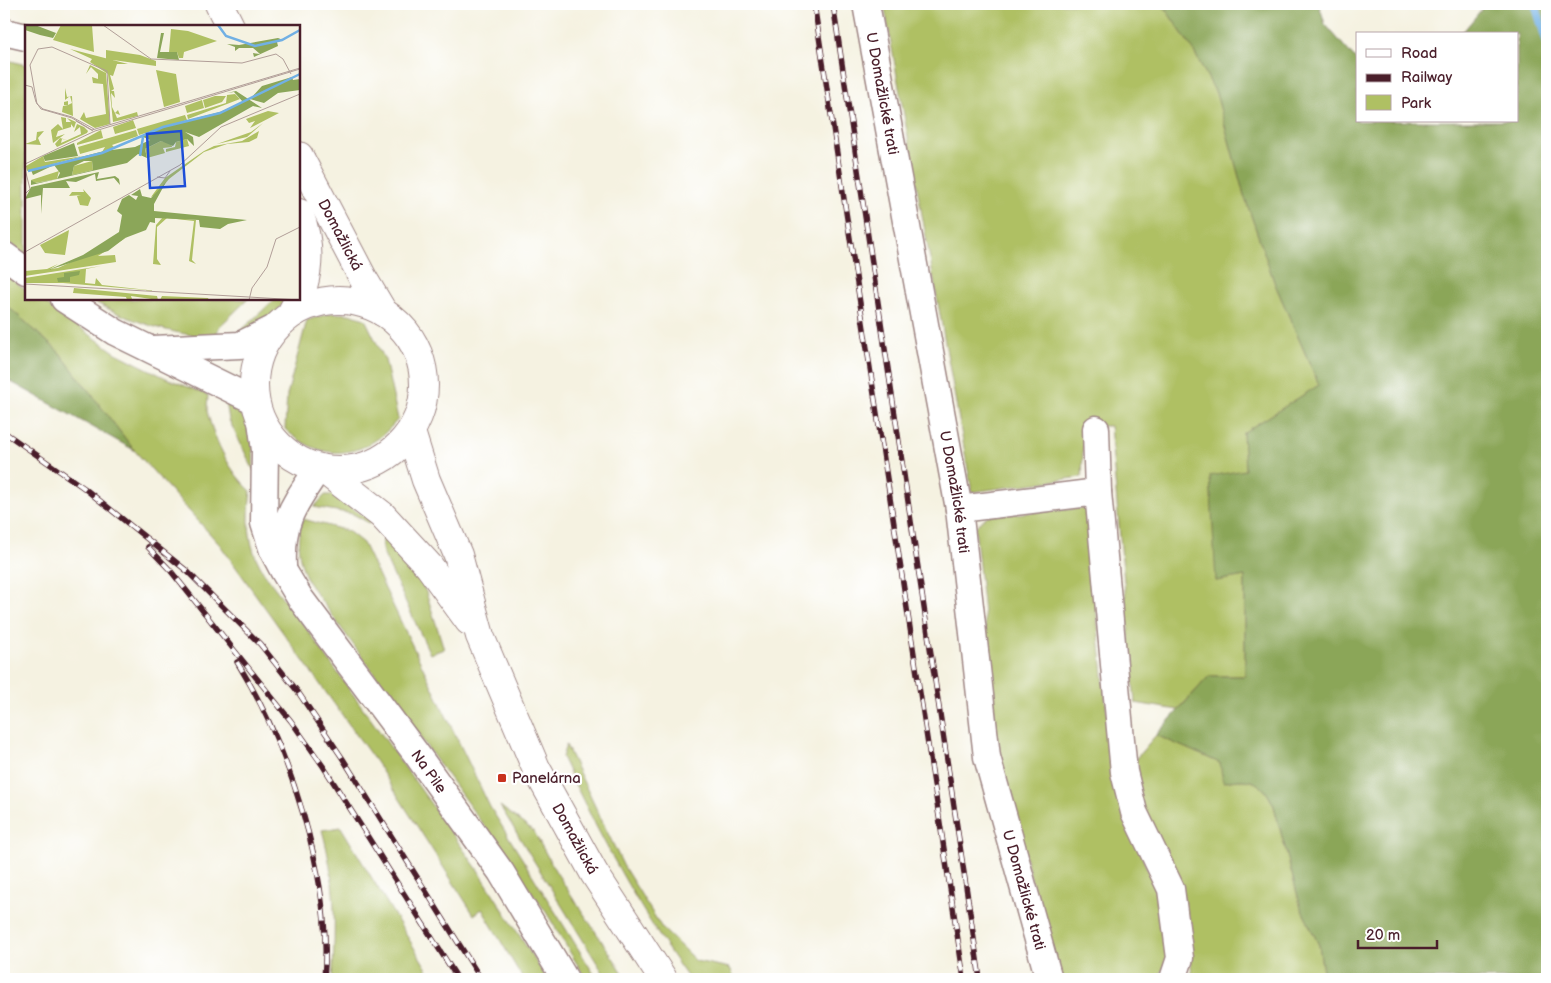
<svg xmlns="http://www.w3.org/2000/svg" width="1551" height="983" font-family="'Balsamiq Sans',sans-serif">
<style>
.green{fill:#afc063;stroke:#7c7047}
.forest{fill:#8ba659;stroke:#6a6242}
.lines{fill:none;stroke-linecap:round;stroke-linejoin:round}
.stream{stroke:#71b0e4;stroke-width:8}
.street-casing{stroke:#a08886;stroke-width:29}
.primary-casing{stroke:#a08886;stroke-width:30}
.street{stroke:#fff;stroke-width:26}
.primary{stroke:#fff;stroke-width:28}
.rail-casing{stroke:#4a1f2b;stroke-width:5.5}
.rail{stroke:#fff;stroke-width:4;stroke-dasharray:11;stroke-linecap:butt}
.poi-dot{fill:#c8321e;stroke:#fff;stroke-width:2}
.labels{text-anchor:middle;stroke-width:4.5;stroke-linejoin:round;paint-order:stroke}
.street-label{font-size:15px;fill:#4a1f2b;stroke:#fff}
.poi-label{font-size:15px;fill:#4a1f2b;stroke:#fff;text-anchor:start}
.inset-river{fill:none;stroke:#71b0e4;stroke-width:2.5}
.inset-road{fill:none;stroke:#b19e98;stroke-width:1}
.view{fill:#1d4ed8;fill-opacity:0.15;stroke:#1d4ed8;stroke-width:2.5}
.inset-edge{fill:none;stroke:#4a1f2b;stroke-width:2.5}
</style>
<rect width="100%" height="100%" fill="#fff"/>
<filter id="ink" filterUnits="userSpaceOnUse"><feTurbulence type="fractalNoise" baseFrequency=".02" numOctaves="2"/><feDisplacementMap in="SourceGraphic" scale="10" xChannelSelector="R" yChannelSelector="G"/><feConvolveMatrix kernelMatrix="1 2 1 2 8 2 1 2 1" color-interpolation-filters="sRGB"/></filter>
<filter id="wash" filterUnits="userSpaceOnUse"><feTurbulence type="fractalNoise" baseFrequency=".0096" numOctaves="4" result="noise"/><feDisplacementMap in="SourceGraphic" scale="20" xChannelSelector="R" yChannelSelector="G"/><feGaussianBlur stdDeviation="1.12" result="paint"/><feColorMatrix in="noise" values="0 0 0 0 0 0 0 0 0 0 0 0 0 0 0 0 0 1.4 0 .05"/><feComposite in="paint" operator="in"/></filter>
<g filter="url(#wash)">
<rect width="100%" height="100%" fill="#f5f2e1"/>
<g class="green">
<polygon points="884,4 1162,4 1192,48 1216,93 1244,195 1275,284 1319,385 1243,433 1246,470 1216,581 1245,576 1245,676 1209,676 1178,710 1135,703 1110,426 1084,426 1082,477 972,492"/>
<polygon points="4,59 26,65 26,255 4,239"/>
<path d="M4,273l22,17v9h13l77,54 50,25 42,17c0,6 -2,14 0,20 7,26 22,58 43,76 -8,62 8,78 45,123l182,256 69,109h-24l-41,-70 -8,6 -98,-153 -156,-217 -86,-95 -75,-98 -55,-49z"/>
<path d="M90,299h158l-29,28 -3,10c-43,-1 -90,-17 -126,-38z"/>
<polygon points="275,299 287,299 271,318 234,337"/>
<path d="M332,313l17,1 16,5 20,41 13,59c-32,40 -75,45 -113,10l2,-34 20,-75z"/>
<path d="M226,401c30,23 26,35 28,70l-25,-51z"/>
<polygon points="325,495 332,495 372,521 369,523 353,514 314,507"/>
<polygon points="1086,508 1115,792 1155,888 1171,954 1159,977 1148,979 1058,979 999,758 975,527 987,516"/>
<path d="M303,519l45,12 15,12 127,264 107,172h-11l-40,-67 -238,-330c-10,-23 -13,-40 -5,-63z"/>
<polygon points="386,534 415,570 426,592 444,649 430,654 383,553 382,543"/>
<path d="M1156,735l64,28 4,19c27,-5 38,-2 50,24l27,102 18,37 5,34h-131l-7,-47 -50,-141 -4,-28z"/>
<path d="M566,745l58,122 38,61 34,33 34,7 5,11h-46c-51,-70 -90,-144 -127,-222z"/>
<polygon points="500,806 534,832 556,872 627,979 607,979"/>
<path d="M341,827l92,152h-101c4,-50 4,-100 -10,-149z"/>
</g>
<g class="forest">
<path d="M1162,4h157l6,20 32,37v60h160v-87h-56l20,-24 1,-6h65v975h-223l-5,-34 -18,-37 -27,-102c-12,-26 -23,-29 -51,-24l-3,-19 -64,-28 53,-59h36v-100l-29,5 -6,-105 35,-6 -2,-37 76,-48 -44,-101 -31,-89 -28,-102 -24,-45z"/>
<polygon points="4,303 59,352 134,450 4,378"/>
</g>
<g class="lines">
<polyline class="stream" points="1535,4 1547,43"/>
</g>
</g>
<g filter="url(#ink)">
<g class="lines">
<g class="street-casing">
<g id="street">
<path id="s1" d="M866,4l93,505 28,248 62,222"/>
<polyline points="4,32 26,37"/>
<polyline points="4,255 26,271"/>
<polyline points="64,299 115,332 255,401"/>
<polyline points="153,349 240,345 277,327"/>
<path id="s2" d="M261,421l4,29 -1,73 9,28 10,19 17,28 115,154 86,120 64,107"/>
<polyline points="1096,429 1098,492"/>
<polyline points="959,509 1098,492 1124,772 1134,812 1171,889 1180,958 1173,979"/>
<path d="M283,565c-2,-46 11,-60 35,-96"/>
</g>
</g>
<g class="primary-casing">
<g id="primary">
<polyline points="219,4 230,26"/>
<path id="s3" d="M299,156l65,124 19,32"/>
<circle cx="339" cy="385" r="85"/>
<path d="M291,314c19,-33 22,-65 8,-101"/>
<path id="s4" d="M411,432l15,48 32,75 22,81 56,132 58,105 69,106"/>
<polyline points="324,470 382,515 429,566 469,621"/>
</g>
</g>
<use href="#street" class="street"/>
<use href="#primary" class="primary"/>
<g class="rail-casing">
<g id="rail">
<polyline points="814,4 964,979"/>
<polyline points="833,4 980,979"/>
<polyline points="4,432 84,488 187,571 260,644 298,692 343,759 481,979"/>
<polyline points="148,547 170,570 291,721 323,766 458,979"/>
<path d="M237,662c52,84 96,218 87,317"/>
</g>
</g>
<use href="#rail" class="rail"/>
</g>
</g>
<rect class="poi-dot" x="497" y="773" width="10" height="10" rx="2.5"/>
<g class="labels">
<g class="street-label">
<text dy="5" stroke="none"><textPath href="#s1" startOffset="91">U Domažlické trati</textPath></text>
<text dy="5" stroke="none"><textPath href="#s3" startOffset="89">Domažlická</textPath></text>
<text dy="5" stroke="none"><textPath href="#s1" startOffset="496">U Domažlické trati</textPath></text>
<text dy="5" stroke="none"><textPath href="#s2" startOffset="402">Na Pile</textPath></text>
<text dy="5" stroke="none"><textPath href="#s4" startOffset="440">Domažlická</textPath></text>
<text dy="5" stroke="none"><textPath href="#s1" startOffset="901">U Domažlické trati</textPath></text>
</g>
<g class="poi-label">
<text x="512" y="783">Panelárna</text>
</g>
</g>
<g transform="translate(25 25)">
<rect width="275" height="275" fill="#f5f2e1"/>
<path d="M36,0h31l2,27 -41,-12zM146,4l17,2 29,10 -33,11 -1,6h-4l-2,-6h-8zM45,24l58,15h-11l-4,12 -3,-1 4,14 -3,2h3l1,7 -4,-5 1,14 3,6 3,-3 2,5 -5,-2 2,5 20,-6 1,4 -25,6 -5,-48 -18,-12 2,-3zM81,25l34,5 16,6v5l-50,-7zM65,40l16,8 4,51 -15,4 -15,-9 4,-7 2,6 20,-4 -3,-30 -10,-1 -1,-6 6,2v-5l-7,-7 -5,7zM131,45l20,4 4,28 -16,5zM40,63l2,9 5,-1 1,20 -11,-4 1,-6 5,-1h-4v-3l4,-1v4l4,-2 -2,-7 -5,4zM210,69l5,5 -52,20 -1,-4 39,-12 1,-8zM190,71h11l-4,6 -17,6 -2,-8zM177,75l2,8 -17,5 -2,-7zM243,86l11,2 -29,15 5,-7 -6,2 -3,-4zM160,90l2,5 -48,15 -2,-6zM36,92l5,1v4h5l-4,-4 9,4 -2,6 -3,-4v3l-13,4 -2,6 9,-3 -12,9 -2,-13 -7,1 -6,7 3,7 -16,-1 11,-4 1,-8 14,-2 7,-6 5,5zM108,95l3,8 -21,6 -2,-7zM238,98l-16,14 -30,7 34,-12zM52,99l7,3 4,4 -1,2 -30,14 -2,-3 5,-6 7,2 -5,-1 -1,4 20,-9 -1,-7 -6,5zM76,105l2,8 -26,7v-2zM111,105l2,6 -26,9 2,2 -5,3 -7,2 3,-5 -25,7 -2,-7zM234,106l-2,7 -8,4 -22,2 -23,8 -35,27 -13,16 -5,2 14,-19 39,-27 10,-5 28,-5zM162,114l2,7 -23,6v-3l9,-2 1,-5zM136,116l10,2 1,4 -9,1 2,5 -18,5 -2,-9zM18,131l2,6 38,-6 -56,15 -1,-5zM67,136l1,9 -21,5 2,-9zM34,146l-2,8 -22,4 -4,-3zM58,164l8,9 -3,8 -8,-1 -3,-9 4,-1 -12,1 3,-4h12zM138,192l33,3 -4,40 4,4 -7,-3 5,-40 -27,-3 -10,9v32l4,6 -8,-1 3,-39zM44,205l-4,25 -20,-2 -5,-8zM102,212l-29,19 17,-1 1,7 -91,14v-5l22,-2 11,-5 -8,5 8,-1zM76,241l-15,3 -1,14 10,1 1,-6 6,7 55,6 -94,-8h-38v-5zM49,263l83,8 1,4 -27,-4 1,3 -5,1 -1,-3 -53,-4zM137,271l46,2 1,2h-49z" fill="#afc063"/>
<path d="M0,0h10l21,8 -3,5 -13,-3 -15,-5zM136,8h3l-4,19h17l2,8 -22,-2zM253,13l5,2 -6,2 1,4 -24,11 -1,-4 7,1 -7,-6h-14l-4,3v-4l-8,-3 12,1zM267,52l1,3 7,-1v11l-22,3 -14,10 -14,-4 12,-13zM211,66l26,17 -9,-2 -54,31 -14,-5 8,5 1,9 -7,-7 -11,3 -3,4 -12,-5 -16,8 2,9 -9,-4 -11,9 -96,22v-5l5,3 21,-4 3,-6 -6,-8 -21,10 -2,-5 73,-19 31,-4 15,-7 -9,-4 24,-10 55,-14 23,-10 -9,-10 -7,1zM59,136h8l1,9 -21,5 2,-9zM49,118l4,13 -33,5 -2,-5zM74,147l-2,7 18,-3 4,3 1,6 -6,-7 -18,3 -1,-7 -19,8 -10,-1 4,7h-27l-2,26v-19l-16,4 6,-12zM141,157l-12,22v7l93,9 -19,4 -8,5 -20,-2 -1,-7 -44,-2v5l-5,-1 -4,8 -21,8 -17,13 -60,19 35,-15 36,-23 3,-17 -5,-4 5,-12 7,-4 7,5 2,-4 -7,-1 9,-6 2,7 9,2zM55,246l-1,4 -9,2v5h-12l-1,-4 7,-1v-4z" fill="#8ba659" fill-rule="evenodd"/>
<path class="inset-river" d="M193,0l8,11 29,10 27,-6 18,-10M115,131l3,-19M3,146l74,-18 61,-26 57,-14 80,-39"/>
<path class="inset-road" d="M78,0l48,34 91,4 34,-9 7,5 8,15M0,60l7,2 4,15 5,7 31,9 20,12 208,-62M51,96l17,10M69,104l-22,-12 -29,-8 -6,-5 -7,-39 8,-16 14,-2 55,24 3,53M0,139l70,-33 205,-62M0,144l5,20 -5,5M132,152l8,1 5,-7M0,227l155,-87 41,-38 79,-33M0,259l275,16M224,275l3,-12 15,-21 9,-28 24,-12"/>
<path class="view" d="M156,106l4,55 -35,2 -3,-54z"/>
<rect width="275" height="275" class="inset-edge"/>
</g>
<rect width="1551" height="983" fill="none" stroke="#fff" stroke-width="20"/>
<rect x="1356" y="32" width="162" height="90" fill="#ffffff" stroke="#b7a5aa"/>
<rect x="1366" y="49" width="25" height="8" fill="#ffffff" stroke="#b7a5aa"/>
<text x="1401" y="58" font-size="15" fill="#4a1f2b">Road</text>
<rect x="1366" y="74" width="25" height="8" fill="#4a1f2b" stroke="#b7a5aa"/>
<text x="1401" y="82" font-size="15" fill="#4a1f2b">Railway</text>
<rect x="1366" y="95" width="25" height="15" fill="#afc063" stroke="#b7a5aa"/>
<text x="1401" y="108" font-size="15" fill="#4a1f2b">Park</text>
<path d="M1358 940v8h79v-8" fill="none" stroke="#4a1f2b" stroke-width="2.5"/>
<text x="1366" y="940" font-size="15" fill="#4a1f2b" stroke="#ffffff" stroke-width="4" paint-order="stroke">20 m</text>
</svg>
